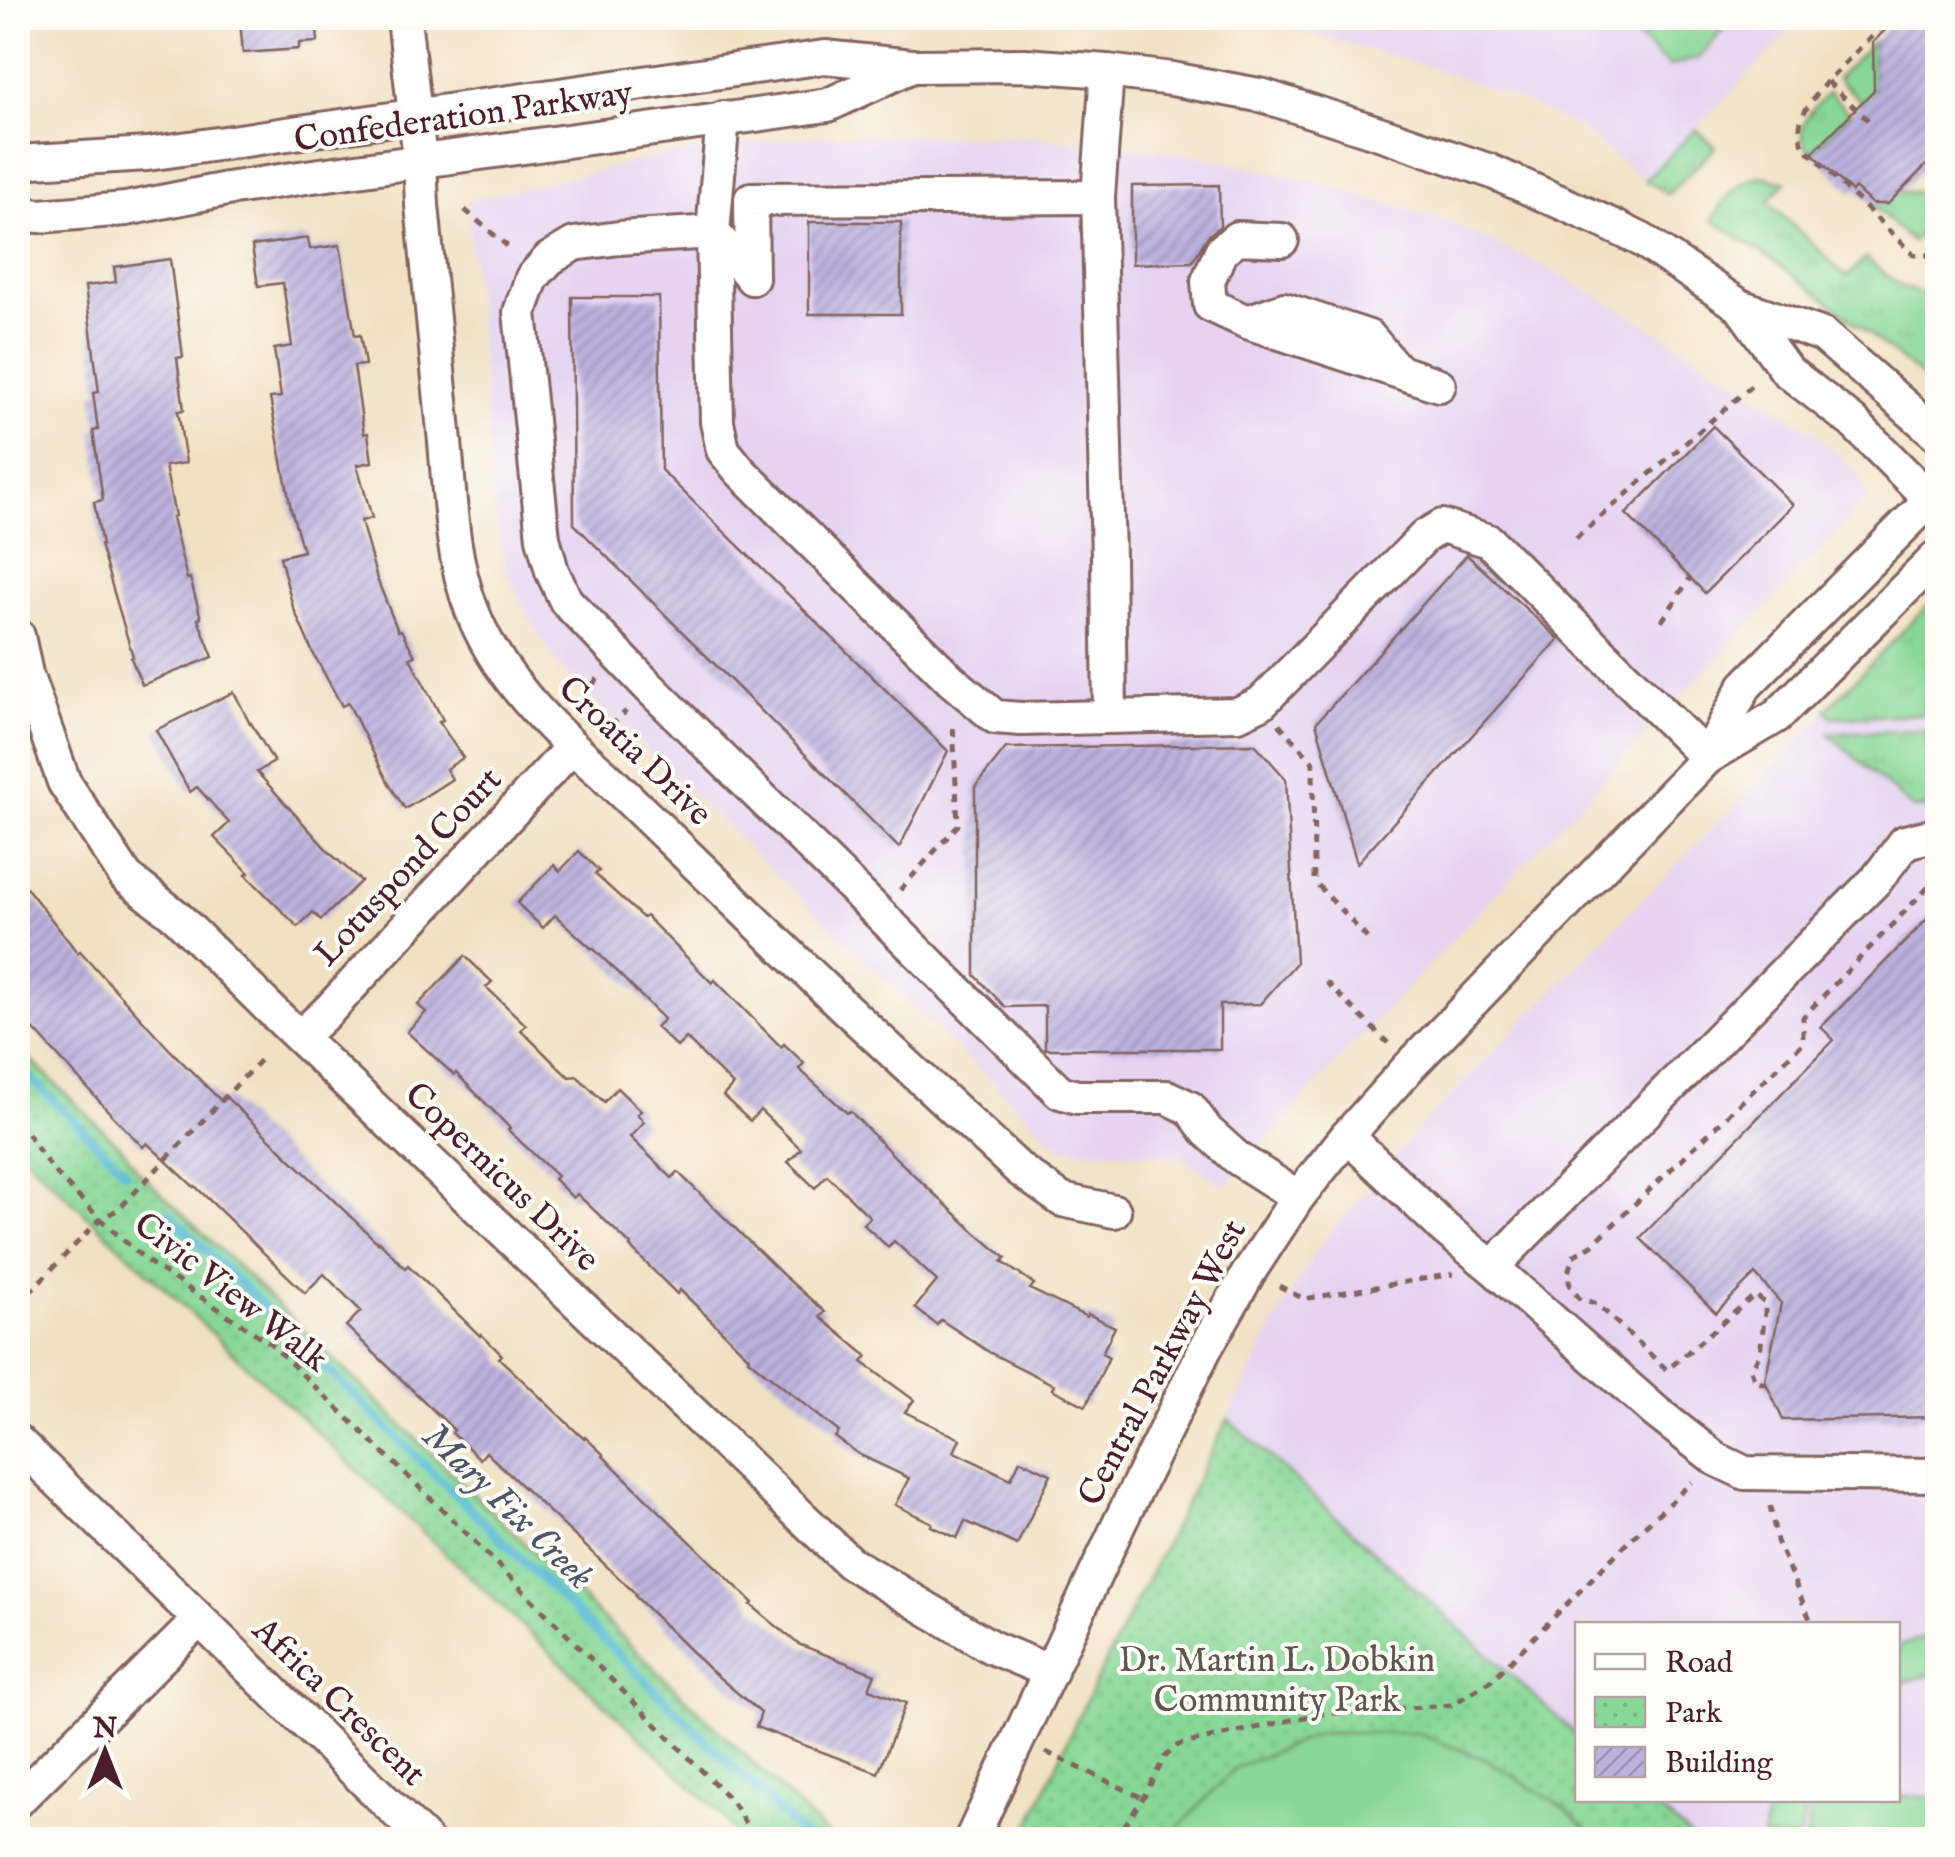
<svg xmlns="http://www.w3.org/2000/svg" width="1955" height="1857" font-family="'IM FELL English',serif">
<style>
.built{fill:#e5d3f1}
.grass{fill:url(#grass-tufts);stroke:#6a7c61;stroke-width:2.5}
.park{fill:url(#park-dots);stroke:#6a7c61;stroke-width:2.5}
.pitch{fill:#89d897;stroke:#6a7c61;stroke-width:2.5}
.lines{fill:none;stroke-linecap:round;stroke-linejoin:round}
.stream{stroke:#58bcd6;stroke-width:9}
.building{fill:url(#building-hatch)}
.minor-casing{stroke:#846360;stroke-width:38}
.path{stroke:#846360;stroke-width:5;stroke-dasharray:8 8;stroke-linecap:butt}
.minor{stroke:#fff;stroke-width:32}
.labels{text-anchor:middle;stroke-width:8;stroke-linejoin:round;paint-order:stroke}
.street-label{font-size:35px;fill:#4a1f2b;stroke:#fdfcf7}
.park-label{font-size:35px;fill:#5d564b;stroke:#fdfcf7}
.water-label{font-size:38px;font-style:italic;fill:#4f5667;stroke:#fdfcf7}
</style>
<defs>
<pattern id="grass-tufts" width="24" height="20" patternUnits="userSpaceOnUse" patternTransform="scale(2.5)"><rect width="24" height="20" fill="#89d897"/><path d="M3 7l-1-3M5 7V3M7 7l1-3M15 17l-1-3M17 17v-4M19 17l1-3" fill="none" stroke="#78b982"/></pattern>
<pattern id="park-dots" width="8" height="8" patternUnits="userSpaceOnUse" patternTransform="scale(2.5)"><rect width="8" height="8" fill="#89d897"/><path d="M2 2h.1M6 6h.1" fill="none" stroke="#78b982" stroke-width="1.8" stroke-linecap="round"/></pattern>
<pattern id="building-hatch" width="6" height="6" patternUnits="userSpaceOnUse" patternTransform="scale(2.5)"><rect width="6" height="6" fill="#bcb2df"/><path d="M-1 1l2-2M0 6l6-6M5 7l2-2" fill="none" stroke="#9b90b5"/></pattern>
</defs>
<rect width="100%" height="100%" fill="#fdfcf7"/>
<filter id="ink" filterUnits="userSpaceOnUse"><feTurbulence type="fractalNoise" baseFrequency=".01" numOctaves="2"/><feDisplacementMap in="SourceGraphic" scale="20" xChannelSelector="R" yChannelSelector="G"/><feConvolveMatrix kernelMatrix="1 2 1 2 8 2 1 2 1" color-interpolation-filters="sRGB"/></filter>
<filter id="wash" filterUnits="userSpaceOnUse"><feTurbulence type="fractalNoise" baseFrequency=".0048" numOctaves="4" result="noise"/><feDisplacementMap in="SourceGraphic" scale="40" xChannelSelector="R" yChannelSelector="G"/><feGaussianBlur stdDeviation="2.25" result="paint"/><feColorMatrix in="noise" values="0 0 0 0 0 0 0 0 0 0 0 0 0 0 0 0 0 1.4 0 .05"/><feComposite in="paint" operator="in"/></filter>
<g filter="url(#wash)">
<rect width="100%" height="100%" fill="#f1e1c3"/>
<g class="built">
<polygon points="1291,18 1804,18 1645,180 1574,125 1507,95 1425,65 1283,27"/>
<polygon points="820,135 1034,137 1191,154 1319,183 1447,222 1546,267 1641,321 1806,426 1856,471 1868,498 1299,1103 1225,1187 1181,1156 1061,1148 560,667 527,615 505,568 494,509 467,201 670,154"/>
<polygon points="1927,606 1937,606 1937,1839 1693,1839 1649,1800 1898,1800 1898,1624 1578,1624 1577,1735 1228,1419 1277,1319 1315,1251 1422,1125 1813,726 1826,710"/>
</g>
<g class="grass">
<polygon points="1873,42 1874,114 1837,78"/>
<path d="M1829,92l21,22 -39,39c-21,-24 0,-43 18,-61z"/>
<polygon points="1696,129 1716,147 1668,194 1645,180"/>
<path d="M1761,176l25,6 -18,20 79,75 19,-19c23,20 37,32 67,40v88l-97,-79 -62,-46 -62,-41c15,-22 21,-36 49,-44z"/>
<polygon points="1900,192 1921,192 1921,200 1924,200 1925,224 1930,227 1930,240 1924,240 1918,235 1911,242 1872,204"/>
<polygon points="1927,606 1937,606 1938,699 1925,700 1926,714 1833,717 1826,710"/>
<polygon points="1926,730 1927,748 1937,748 1937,807 1913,809 1828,733"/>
</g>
<g class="park">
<polygon points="18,1048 122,1148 139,1172 832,1839 739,1839 719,1812 18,1150"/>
<polygon points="1228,1419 1577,1735 1578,1800 1649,1800 1693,1839 1023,1840 1076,1721"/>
</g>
<g class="pitch">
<polygon points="1617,18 1733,18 1699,58 1669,66"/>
<polygon points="1937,1634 1937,1671 1898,1685 1898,1646"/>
<polygon points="1320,1733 1416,1733 1487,1760 1566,1809 1596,1839 1168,1839 1235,1768"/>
<polygon points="1898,1795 1937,1798 1937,1839 1807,1839 1810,1800 1898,1800"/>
<polygon points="1768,1800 1806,1800 1800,1839 1763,1839"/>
</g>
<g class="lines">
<g class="stream">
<polyline points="18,1066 126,1172"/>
<polyline points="168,1213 808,1840"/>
</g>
</g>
<g id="blocks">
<g class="building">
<polygon points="277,18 316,18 318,42 299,43 299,49 243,53 240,20"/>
<polygon points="1897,18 1938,18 1938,153 1888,204 1872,204 1855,188 1852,192 1812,153 1874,90 1873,42"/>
<polygon points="1219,185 1220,226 1208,236 1192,262 1132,264 1132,186"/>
<rect x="809" y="222" width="92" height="92"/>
<polygon points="308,238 310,249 340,245 355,336 360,335 365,365 354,366 364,434 368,433 372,462 357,465 372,518 361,521 377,579 398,631 401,630 415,656 410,658 443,720 439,722 463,758 446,769 452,779 405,809 389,784 348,703 342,706 312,651 293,607 280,557 303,551 291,509 270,398 281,397 274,349 292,346 283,283 258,286 252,246"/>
<polygon points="170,259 183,357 177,358 184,410 178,411 186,463 165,466 175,516 172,517 187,579 190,578 201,618 198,619 213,657 142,685 131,658 133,657 100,545 102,545 94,502 103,500 93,431 98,430 93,393 99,392 85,286 116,282 114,267"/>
<polygon points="572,297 659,297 661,470 948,751 899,848 574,524"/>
<polygon points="1713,426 1793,505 1705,593 1626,514"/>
<polygon points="1467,555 1559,639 1357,863 1316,723"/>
<polygon points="234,692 250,724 251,723 274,762 257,772 330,853 361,881 321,920 313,912 298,927 246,875 249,873 214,837 229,823 197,787 190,792 156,730"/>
<polygon points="1255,744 1286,779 1296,963 1260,1004 1220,1005 1220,1049 1045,1049 1045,1006 1005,1007 975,975 975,787 1006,748"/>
<polygon points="579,851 599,871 595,874 643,918 646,916 712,983 715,980 781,1047 784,1044 804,1063 799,1069 847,1113 850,1111 897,1159 975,1232 1006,1258 1002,1262 1034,1284 1030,1289 1087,1317 1088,1314 1115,1327 1102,1353 1109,1357 1086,1406 1052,1389 1054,1385 989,1352 941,1320 937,1325 915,1308 937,1281 894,1241 888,1247 863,1224 870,1217 827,1175 815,1188 788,1162 801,1149 760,1110 750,1121 723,1096 733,1085 686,1038 677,1047 656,1027 664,1019 593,948 592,949 555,915 543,928 517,903 554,865 560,871"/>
<polygon points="18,877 78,953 80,951 169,1049 222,1102 226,1097 378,1243 379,1241 405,1268 408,1265 480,1336 481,1334 502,1355 499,1358 584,1439 585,1437 604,1455 603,1456 753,1603 751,1605 798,1644 875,1674 869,1689 906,1703 878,1773 756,1727 761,1713 708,1668 635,1596 636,1594 486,1452 480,1459 452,1433 454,1430 346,1326 361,1311 324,1274 305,1293 195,1186 194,1187 147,1143 143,1147 111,1114 18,1012"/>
<polygon points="1938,908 1938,1417 1783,1420 1765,1381 1781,1303 1755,1274 1716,1313 1640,1238 1834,1040 1821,1027"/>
<polygon points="465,956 492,982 486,987 526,1025 521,1030 563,1072 570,1077 577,1076 604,1102 617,1088 641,1111 637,1114 644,1122 630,1137 672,1178 678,1172 783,1275 825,1312 820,1317 867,1356 862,1362 914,1400 905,1412 960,1439 954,1452 1011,1479 1020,1460 1051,1474 1017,1545 965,1521 957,1538 931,1526 932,1523 895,1505 909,1478 858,1454 835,1437 839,1432 748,1359 749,1357 680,1290 677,1294 630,1247 631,1245 577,1194 573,1198 554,1179 557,1176 508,1130 510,1128 456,1073 454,1075 407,1032 426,1012 418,1005"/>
</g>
</g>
</g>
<g filter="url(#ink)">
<use href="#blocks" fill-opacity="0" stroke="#846360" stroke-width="2.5"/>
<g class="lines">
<g class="minor-casing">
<g id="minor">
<path d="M404,18l16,142 2,45c8,79 15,158 23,237 5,55 6,113 26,166 24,66 80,121 132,166l241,233 176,163 42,30 52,11"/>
<polyline points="1107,71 1098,197 1108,556 1110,717"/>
<polyline points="723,118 713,232 717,422 723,450 740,471 951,680 995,717 1021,719 1238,714 1261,703 1425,536 1442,526 1489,541 1707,758"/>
<polyline points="18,162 147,154 825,57 912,66 1025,65 1107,71 1172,79 1264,96 1388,136 1490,171 1607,223 1642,240 1740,306 1823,335 1938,435"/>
<polyline points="18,214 40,216 126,209 227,189 306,177 828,105 912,66"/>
<polyline points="1282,240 1237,238 1221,251 1208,281 1210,305 1247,322 1439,385"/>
<polyline points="752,278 713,232 619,238 574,244 549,259 532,278 520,312 543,538 552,571 566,601 649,687 1060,1092 1077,1097 1167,1097 1190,1108 1207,1131 1237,1158 1298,1197"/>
<polyline points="752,278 751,199 1098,197"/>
<polyline points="1740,306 1787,371 1853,422 1938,507"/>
<polyline points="1247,322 1284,309 1369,337 1398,371"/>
<polyline points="18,636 26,674 64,782 126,877 176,916 270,1009 849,1562 991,1647 1051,1672"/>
<polyline points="1707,758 1777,716 1938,556"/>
<polyline points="300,1037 329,1010 572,747"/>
<polyline points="1347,1136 1445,1229 1492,1267 1877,879 1905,842 1938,834"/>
<polyline points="1492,1267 1657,1413 1716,1459 1745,1473 1938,1475"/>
<polyline points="18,1442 425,1840"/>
<polyline points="18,1800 199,1620"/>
<polyline points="971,1840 1120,1522 1205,1349 1249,1272 1298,1197 1347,1136 1410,1066 1707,758 1745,686 1938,492"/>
</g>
</g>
<g class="path">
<path d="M1827,81c-16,22 -36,38 -23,66l110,108h24"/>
<polyline points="1868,120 1827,81 1890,18"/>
<polyline points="465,210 513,251"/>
<polyline points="1576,538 1757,381"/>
<polyline points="1662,621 1690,578"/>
<polyline points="582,697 599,677"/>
<polyline points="1279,724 1313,762 1314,881 1367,938"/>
<polyline points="611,726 626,711"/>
<polyline points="900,890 958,825 953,723"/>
<polyline points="1326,982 1388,1043"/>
<polyline points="18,1120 51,1168 100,1219 147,1261 271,1344 446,1513 730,1799 756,1840"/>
<polyline points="1279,1286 1304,1299 1453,1274"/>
<polyline points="18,1304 100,1219 119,1209 262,1058"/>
<polyline points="1765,1381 1764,1384 1755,1381 1751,1370 1760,1353 1766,1304 1755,1295 1667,1370 1597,1304 1579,1298 1570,1286 1569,1280 1568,1273 1573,1256 1592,1245 1803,1043 1803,1017 1938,877"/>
<polyline points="1770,1506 1777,1541 1812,1624"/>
<polyline points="1046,1752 1143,1798"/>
<polyline points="1115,1840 1143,1798 1165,1757 1178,1745 1319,1714 1451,1705 1490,1682 1632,1538 1692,1482"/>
</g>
<use href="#minor" class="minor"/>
</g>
</g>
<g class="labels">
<g class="street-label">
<text transform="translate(463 115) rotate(-8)" y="12">Confederation Parkway</text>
<text transform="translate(636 750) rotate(44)" y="12">Croatia Drive</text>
<text transform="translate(407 866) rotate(-47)" y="12">Lotuspond Court</text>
<text transform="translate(503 1176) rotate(44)" y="12">Copernicus Drive</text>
<text transform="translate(232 1291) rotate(38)" y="12">Civic View Walk</text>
<text transform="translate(1161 1362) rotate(-62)" y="12">Central Parkway West</text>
<text transform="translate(340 1701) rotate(44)" y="12">Africa Crescent</text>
</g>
<g class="park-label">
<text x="1277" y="1671">Dr. Martin L. Dobkin<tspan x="1277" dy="40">Community Park</tspan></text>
</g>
<g class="water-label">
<text transform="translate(509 1505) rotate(44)" y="13">Mary Fix Creek</text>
</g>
</g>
<rect width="1955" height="1857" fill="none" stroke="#fdfcf7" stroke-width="60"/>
<rect x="1575" y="1622" width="325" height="180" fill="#fdfcf7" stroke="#b5a4a5" stroke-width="2.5"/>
<rect x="1595" y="1654" width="50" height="15" fill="#ffffff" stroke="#b5a4a5" stroke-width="2.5"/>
<text x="1665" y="1672" font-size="30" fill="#4a1f2b">Road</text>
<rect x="1595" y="1697" width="50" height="30" fill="url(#park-dots)" stroke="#b5a4a5" stroke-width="2.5"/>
<text x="1665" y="1722" font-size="30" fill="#4a1f2b">Park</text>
<rect x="1595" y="1747" width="50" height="30" fill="url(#building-hatch)" stroke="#b5a4a5" stroke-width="2.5"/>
<text x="1665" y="1772" font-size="30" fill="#4a1f2b">Building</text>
<g transform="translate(105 1752)" stroke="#fdfcf7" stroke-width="8" paint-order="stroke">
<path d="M0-8L18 38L0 25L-18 38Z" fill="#4a1f2b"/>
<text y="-15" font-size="28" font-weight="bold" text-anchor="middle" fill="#4a1f2b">N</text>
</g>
</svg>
